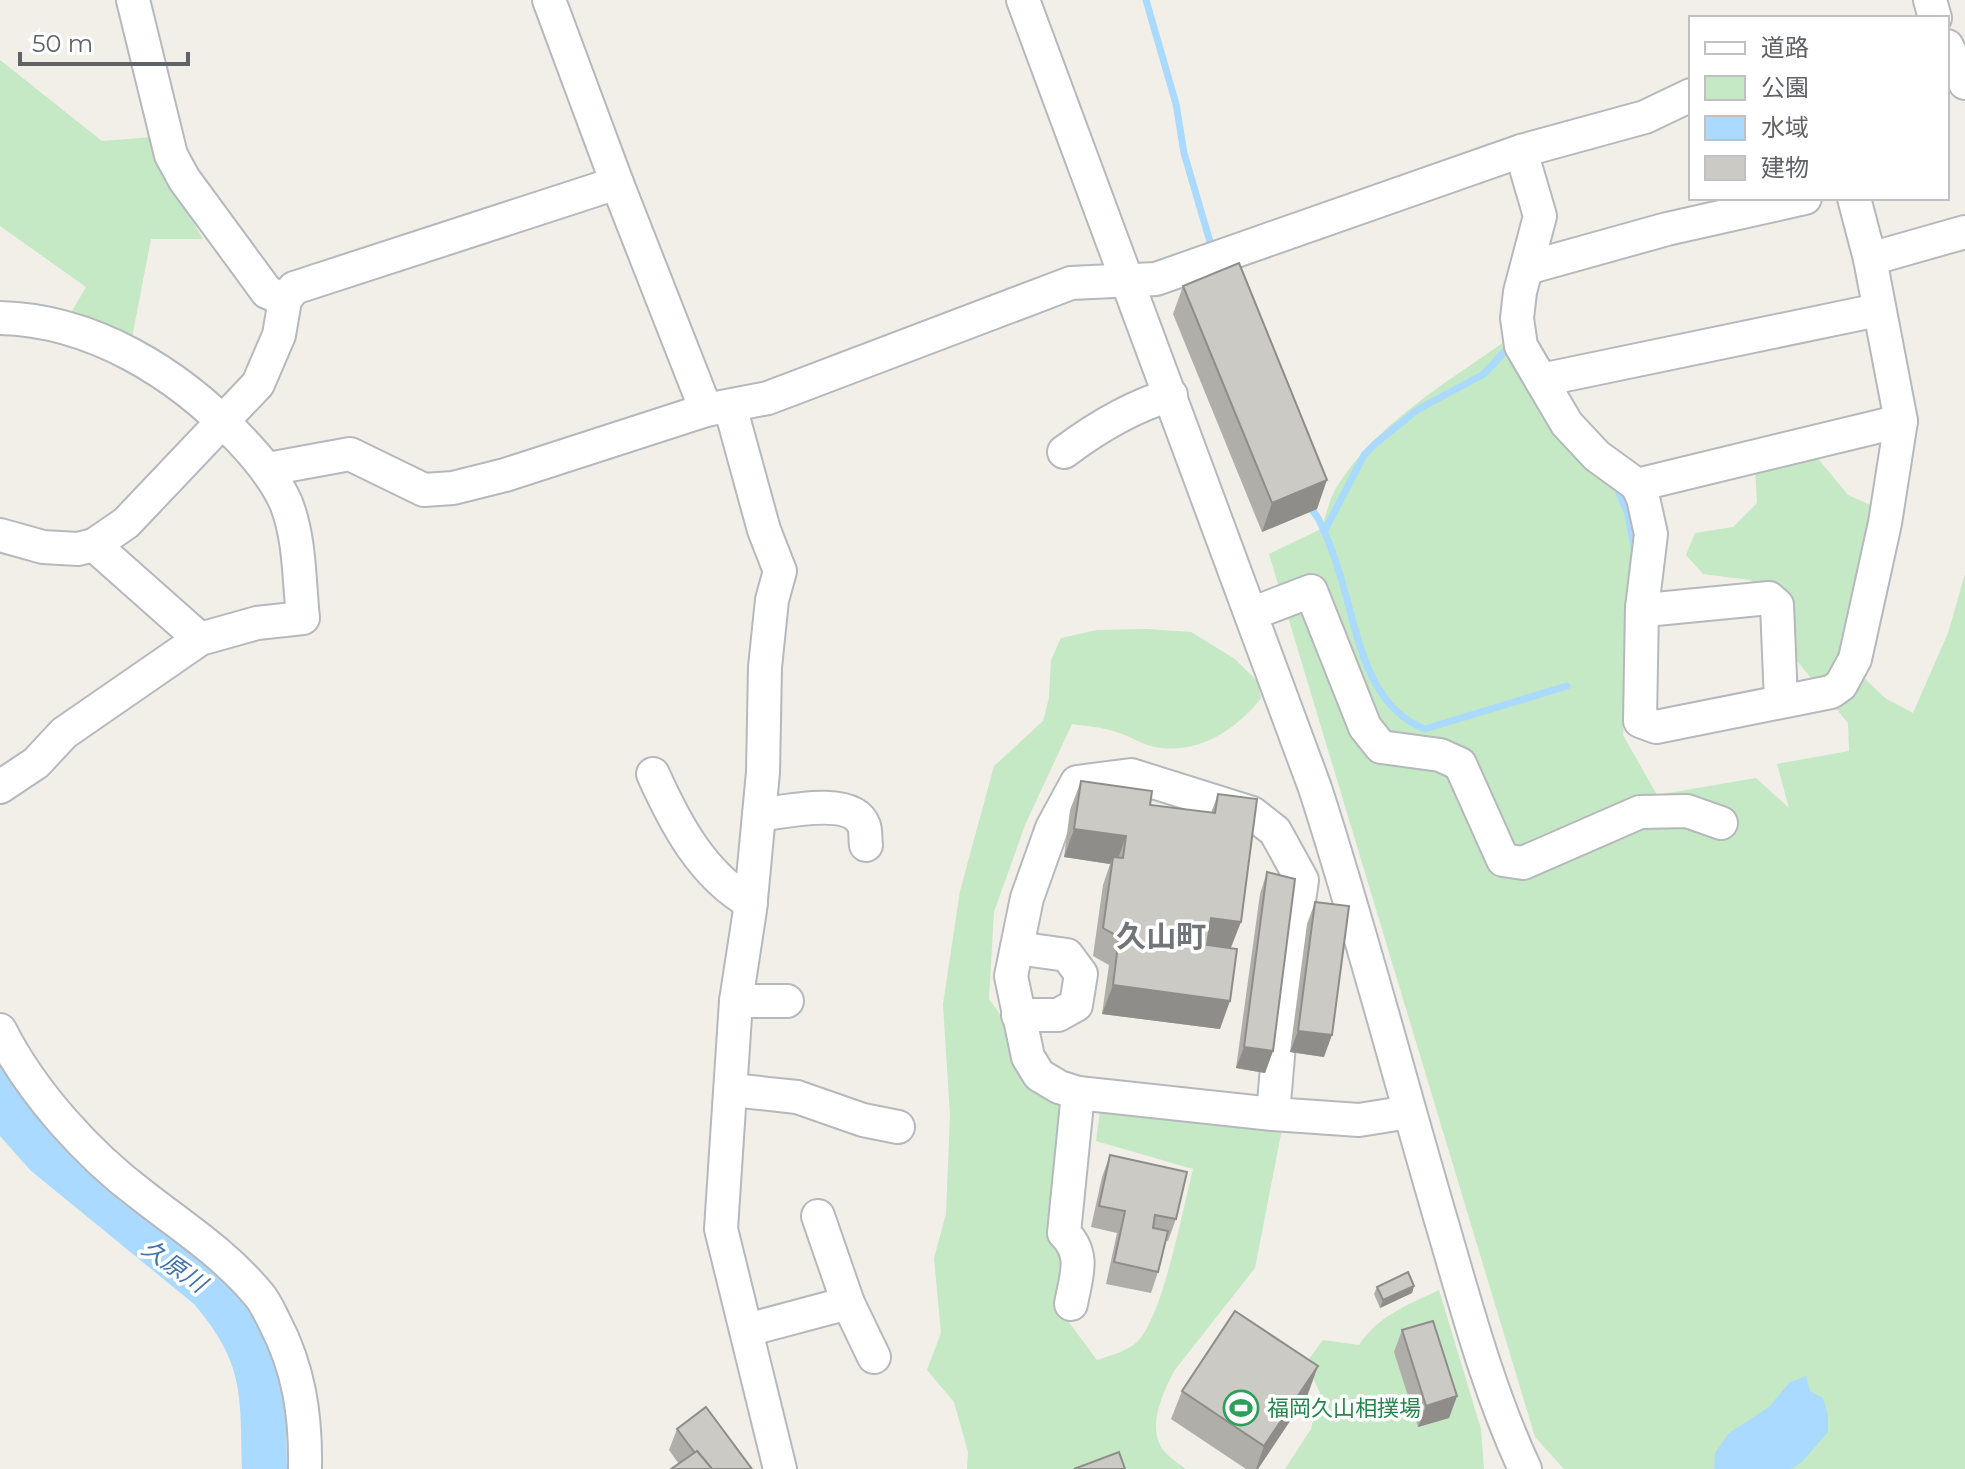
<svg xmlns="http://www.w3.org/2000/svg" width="1965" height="1469" font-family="Montserrat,'Noto Sans JP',sans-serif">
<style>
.green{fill:#c5e8c5}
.water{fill:#aadaff}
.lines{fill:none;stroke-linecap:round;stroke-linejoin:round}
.stream{stroke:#aadaff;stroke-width:7}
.minor-casing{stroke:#b5b8bc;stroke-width:36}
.minor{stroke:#fff;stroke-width:32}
.wall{fill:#afaea9}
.shaded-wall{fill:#8f8d8a}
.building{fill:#cccac5;stroke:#8f8d8a;stroke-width:2}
.labels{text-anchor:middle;stroke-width:7;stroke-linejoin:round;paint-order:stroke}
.leisure-label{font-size:22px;fill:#27864d;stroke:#fff;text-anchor:start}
.water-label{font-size:24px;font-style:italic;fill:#4174aa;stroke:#fff}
.district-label{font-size:30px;font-weight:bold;fill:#70757a;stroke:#fff}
</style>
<rect width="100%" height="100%" fill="#f1efe8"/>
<g class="green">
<polygon points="0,60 102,141 153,137 190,217 203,239 151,239 131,343 68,318 86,287 0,226"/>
<path d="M1504,342l20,45 21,30 85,67 10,55 -17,196 34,60 99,-17 33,30 -12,-44 72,-13 -1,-28 -60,-73 -8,-49 -30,-21 -47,-6 -17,-19 9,-22 38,-6 24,-24 -2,-36 60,-12 33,40 27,12 -14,168 24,23 28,15 35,-80 17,-59v895h-401l-29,-32 -266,-883 52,-25c5,-13 8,-29 15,-41 40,-64 107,-103 168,-146z"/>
<path d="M1147,629l44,3 44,27 23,23 3,16c-25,33 -67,59 -110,48 -12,-3 -23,-11 -35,-14 -14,-5 -30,-6 -44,-8l-47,101 -31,87 -5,87 77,108 -13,59 8,91 6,12 -5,44 35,47c14,-5 29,-8 40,-18 26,-25 46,-134 56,-173l-97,-28 5,-38 182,21 -28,144 -81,103c-11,21 -26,54 -13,76 5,8 18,17 25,22h-219l1,-17 -14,-50 -27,-32 14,-37 -7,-75 12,-44 4,-99 -7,-111 17,-113 34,-125 49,-45 6,-23 2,-38 10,-22 36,-8z"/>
<path d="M1439,1290l42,139 3,40h-199l26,-40 9,-36 -14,-30 17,-23 36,5c20,-30 49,-40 80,-55z"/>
</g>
<g class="water">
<path d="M0,1060l228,216 49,76 9,60 1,57h-45c-2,-74 3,-105 -48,-165l-164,-134 -30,-34z"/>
<polygon points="1806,1376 1810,1391 1823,1398 1828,1416 1828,1432 1802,1462 1791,1469 1714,1469 1715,1453 1729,1433 1769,1407 1789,1383"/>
</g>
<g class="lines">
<g class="stream">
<polyline points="1146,0 1176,104 1184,153 1213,252"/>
<polyline points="1615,484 1628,514 1634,548"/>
<path d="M1309,505c3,6 7,9 10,15 8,16 15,35 20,52 18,55 25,134 86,157l142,-43"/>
<polyline points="1324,532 1364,455 1376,443 1417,410 1484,374 1510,346"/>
</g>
<g class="minor-casing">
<g id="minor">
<polyline points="133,0 171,155 184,179 267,292 285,300"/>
<polyline points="549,0 617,183 706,410"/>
<path d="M1023,0l292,788c47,145 85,293 128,439 24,82 46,165 82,242"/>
<polyline points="1930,0 1935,18"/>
<polyline points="1947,46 1965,83"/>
<polyline points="1521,151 1540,216 1520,292 1517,318 1521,346 1541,380 1878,310"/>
<polyline points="1870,259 1965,232"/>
<polyline points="1527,268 1667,229 1805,198"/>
<path d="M0,318c92,2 178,55 240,121 18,19 35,39 46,64 14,35 13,77 17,115l-46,5 -57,16 -136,94 -28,30 -36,24"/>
<polyline points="1541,380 1567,424 1597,456 1637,485 1643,498 1651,534 1642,608 1640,721 1656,727 1831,692 1841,685 1855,659 1885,523 1901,421 1870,259 1854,198"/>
<polyline points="730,406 764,530 780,571 772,600 765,667 763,772 750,910 736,1001 721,1229 780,1469"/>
<path d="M1064,452c32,-24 69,-46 107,-57"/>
<polyline points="268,469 350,454 424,490 453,488 505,475 706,410 768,398 1071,283 1156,279 1521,151 1645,117 1691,95"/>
<polyline points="1637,485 1901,421"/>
<polyline points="0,535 43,547 78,549 94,545 126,523 258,384 279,335 285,300 294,288 617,183"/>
<polyline points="94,545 200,639"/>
<polyline points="1642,608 1656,609 1769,598 1777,605 1781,701"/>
<polyline points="1251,614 1311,591 1365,727 1381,747 1440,755 1460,764 1503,860 1523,863 1640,812 1687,811 1721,823"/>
<path d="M653,774c22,49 49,101 98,129"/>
<path d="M759,815c24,-3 94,-20 105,11 2,5 1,13 2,19"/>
<polyline points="1017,948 1067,955 1081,974 1076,1005 1058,1015 1018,1015"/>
<polyline points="736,1001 787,1001"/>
<path d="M0,1030c31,62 88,125 143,166 41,32 82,58 116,99 6,7 11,18 15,26 25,47 32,95 31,148"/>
<polyline points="732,1090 797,1097 863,1120 898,1127"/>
<polyline points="1273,1114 1280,1033 1302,880 1275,831 1252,813 1131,775 1077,782 1052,828 1027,898 1011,976 1028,1057 1039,1075 1059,1087 1078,1093 1273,1114 1359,1120 1409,1112"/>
<polyline points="818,1216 848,1303 874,1357"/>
<path d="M1071,1304c5,-28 15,-49 -7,-71l14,-140"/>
<polyline points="747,1330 848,1303"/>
</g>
</g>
<use href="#minor" class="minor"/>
</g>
<g class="wall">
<polygon points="1183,286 1317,509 1262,532 1173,314"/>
<polygon points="1081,781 1150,805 1211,813 1218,794 1231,948 1220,1029 1102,1014 1109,965 1093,956 1103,885 1110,864 1064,857 1070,810"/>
<polygon points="1267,872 1273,1051 1265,1073 1236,1068 1260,894"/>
<polygon points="1315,902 1324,1057 1290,1052 1307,924"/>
<polygon points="1110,1155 1176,1219 1168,1241 1165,1240 1158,1272 1151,1293 1106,1284 1117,1233 1091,1227 1102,1177"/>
<polygon points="1414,1286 1412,1293 1380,1308 1374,1294 1377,1287"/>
<polygon points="1402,1330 1457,1396 1449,1418 1418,1427 1394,1352"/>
<polygon points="1182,1391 1308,1394 1258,1469 1246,1469 1171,1419"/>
<polygon points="677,1429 752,1469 679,1464 669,1450"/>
</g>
<g class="shaded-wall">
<polygon points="1327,480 1317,509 1262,532 1272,503"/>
<polygon points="1074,829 1126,836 1116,865 1113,857 1110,864 1064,857"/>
<polygon points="1211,918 1241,922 1230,950 1200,946"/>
<polygon points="1113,985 1230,1001 1220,1029 1102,1014"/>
<polygon points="1298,1031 1332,1035 1324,1057 1290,1052"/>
<polygon points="1244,1047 1273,1051 1265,1073 1236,1068"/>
<polygon points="1414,1286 1412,1293 1380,1308 1383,1300"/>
<polygon points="1318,1366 1308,1394 1258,1469 1256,1469 1264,1446"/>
<polygon points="1457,1396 1449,1418 1418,1427 1426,1406"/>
</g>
<g class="building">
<polygon points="1239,263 1327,480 1272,503 1183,286"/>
<polygon points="1081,781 1152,791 1150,805 1215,813 1218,794 1257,799 1241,922 1211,918 1207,945 1237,949 1230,1001 1113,985 1119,937 1103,928 1113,857 1123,858 1126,836 1074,829"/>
<polygon points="1267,872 1295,879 1273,1051 1244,1047"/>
<polygon points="1315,902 1349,906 1332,1035 1298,1031"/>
<polygon points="1110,1155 1187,1172 1176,1219 1155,1215 1153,1228 1168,1231 1158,1272 1114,1262 1125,1211 1099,1206"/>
<polygon points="1408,1272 1414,1286 1383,1300 1377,1287"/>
<polygon points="1235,1311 1318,1366 1264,1446 1182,1391"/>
<polygon points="1433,1321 1457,1396 1426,1406 1402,1330"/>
<polygon points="706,1407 752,1469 712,1469 697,1451 695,1453 677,1429"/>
<polygon points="697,1451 712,1469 671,1469"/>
<polygon points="1119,1452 1125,1469 1074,1469"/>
</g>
<defs>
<g id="stadium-ring" transform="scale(1.8)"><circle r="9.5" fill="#fff" stroke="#2e9e5b" stroke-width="1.5"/><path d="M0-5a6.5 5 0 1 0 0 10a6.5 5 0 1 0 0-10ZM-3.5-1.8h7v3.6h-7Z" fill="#2e9e5b"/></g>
</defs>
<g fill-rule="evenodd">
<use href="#stadium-ring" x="1241" y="1408"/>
</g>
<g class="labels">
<g class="leisure-label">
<text x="1267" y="1416">福岡久山相撲場</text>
</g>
<g class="water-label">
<text transform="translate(174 1266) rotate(35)" y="8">久原川</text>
</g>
<g class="district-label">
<text x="1161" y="947">久山町</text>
</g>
</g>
<rect x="1689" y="16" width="260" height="184" fill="#ffffff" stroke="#bfc1c3" stroke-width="2"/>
<rect x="1705" y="42" width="40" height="12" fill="#ffffff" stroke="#bfc1c3" stroke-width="2"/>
<text x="1761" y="56" font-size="24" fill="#5f6368">道路</text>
<rect x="1705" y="76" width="40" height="24" fill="#c5e8c5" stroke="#bfc1c3" stroke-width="2"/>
<text x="1761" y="96" font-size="24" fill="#5f6368">公園</text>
<rect x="1705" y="116" width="40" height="24" fill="#aadaff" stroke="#bfc1c3" stroke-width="2"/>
<text x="1761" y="136" font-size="24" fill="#5f6368">水域</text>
<rect x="1705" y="156" width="40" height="24" fill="#cccac5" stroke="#bfc1c3" stroke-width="2"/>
<text x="1761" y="176" font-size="24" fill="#5f6368">建物</text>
<path d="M20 52v12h168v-12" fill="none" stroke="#5f6368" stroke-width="4"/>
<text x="32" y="52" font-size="24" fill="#5f6368" stroke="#ffffff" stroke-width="6" paint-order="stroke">50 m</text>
</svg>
